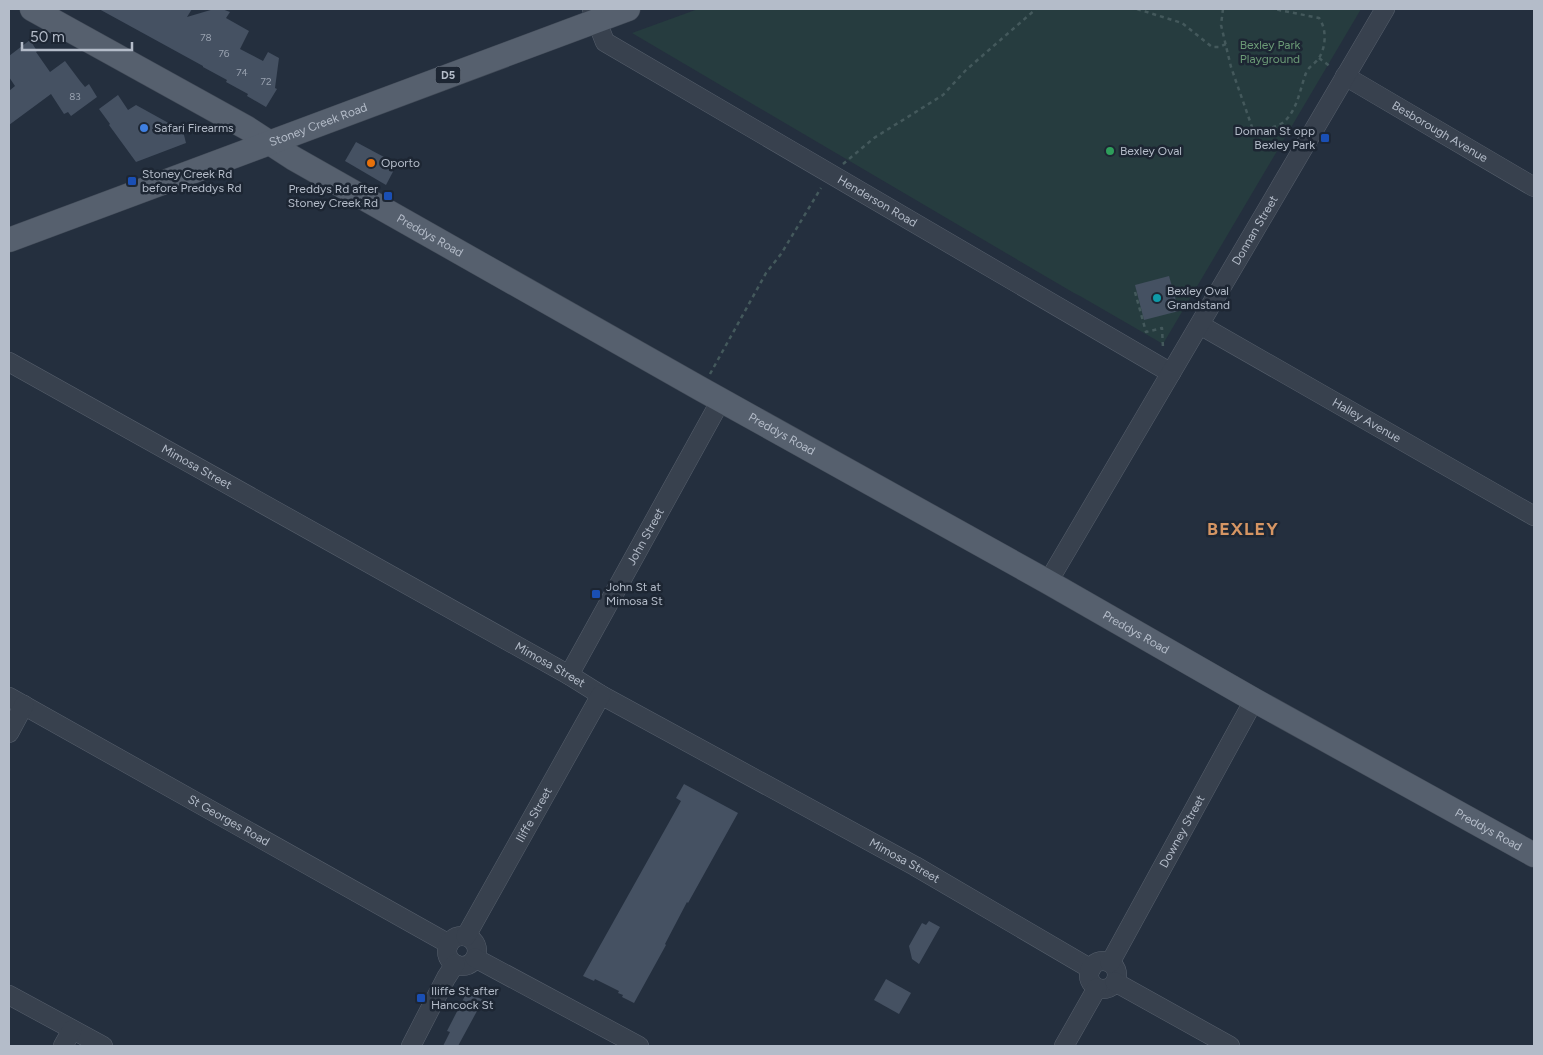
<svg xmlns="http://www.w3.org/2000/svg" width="1543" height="1055" font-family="Figtree,sans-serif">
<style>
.green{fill:#263c3f}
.building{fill:#455162}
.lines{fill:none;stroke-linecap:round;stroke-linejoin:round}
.minor-casing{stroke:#565f6c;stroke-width:20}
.major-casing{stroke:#414a57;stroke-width:25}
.path{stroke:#44595c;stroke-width:2.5;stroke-dasharray:4 4;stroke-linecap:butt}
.minor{stroke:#38414e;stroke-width:19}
.major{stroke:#56606e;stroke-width:24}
.shop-dot{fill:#3f7fe0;stroke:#1d2633;stroke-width:2}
.transit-dot{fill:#1a4fb4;stroke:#1d2633;stroke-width:2}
.leisure-dot{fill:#2e9e5b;stroke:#1d2633;stroke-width:2}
.food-dot{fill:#e8710a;stroke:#1d2633;stroke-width:2}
.culture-dot{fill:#0f9aa8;stroke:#1d2633;stroke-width:2}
.labels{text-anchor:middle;stroke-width:5;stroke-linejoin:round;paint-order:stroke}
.number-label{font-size:10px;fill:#98a1af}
.shield{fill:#1d2633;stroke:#878f9c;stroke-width:1}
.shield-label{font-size:11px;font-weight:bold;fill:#b4bcc9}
.park-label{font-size:12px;fill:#6b9a76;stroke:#1d2633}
.street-label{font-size:12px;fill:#b4bcc9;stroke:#1d2633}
.poi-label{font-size:12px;fill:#b4bcc9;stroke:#1d2633;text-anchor:start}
.district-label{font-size:18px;font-weight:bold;letter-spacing:1px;fill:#d59563;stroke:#1d2633}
</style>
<rect width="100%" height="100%" fill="#242f3e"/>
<polygon class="green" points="698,9 1361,9 1163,344 1080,296 1074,293 632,33"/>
<g class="building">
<polygon points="99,9 192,9 187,17 214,9 222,9 230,12 226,18 249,31 240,49 263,61 268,52 279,58 275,88 277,89 266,107 247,96 248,94 226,82 227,80 203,67 203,66"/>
<polygon points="30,40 37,51 36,52 50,72 65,61 80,81 85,87 89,84 97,97 71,116 68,112 64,114 51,94 9,125 9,91 15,86 9,77 9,56"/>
<polygon points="118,95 128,110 136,105 183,131 186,143 136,162 109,125 110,124 99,109"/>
<polygon points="356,142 397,164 386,185 345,161"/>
<polygon points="1169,276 1179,311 1144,320 1135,285"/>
<polygon points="684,784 738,813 688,903 687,902 665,944 666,945 634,1003 622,997 623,995 618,993 619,991 595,979 594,981 583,976 681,801 676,798"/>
<polygon points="929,921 940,927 919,964 912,959 909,946 922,923 926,925"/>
<polygon points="886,979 911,993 899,1014 874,1000"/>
<polygon points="467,992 483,1000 458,1046 443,1046 450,1032 447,1031"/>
</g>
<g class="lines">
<g class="minor-casing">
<g id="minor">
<path id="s1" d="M592,9l13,33 566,331"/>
<path id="s2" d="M1345,76l189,111"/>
<path id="s3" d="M1200,325l334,191"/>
<path id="s4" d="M9,362l560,313 32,20 314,171 176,103"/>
<path id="s5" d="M1048,582l337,-573"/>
<path id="s6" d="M569,675l152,-275"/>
<path id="s7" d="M9,697l440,247"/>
<polyline points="9,733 24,705"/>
<circle cx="462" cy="951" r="15"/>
<path id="s8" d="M466,936l135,-241"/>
<polyline points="475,958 639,1046"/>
<circle cx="1103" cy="975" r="14"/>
<path id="s9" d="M1110,963l144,-263"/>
<polyline points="1115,982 1230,1046"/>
<polyline points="9,995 103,1046"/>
<polyline points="63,1046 72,1030"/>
<polyline points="411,1046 446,978 455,964"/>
<polyline points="1064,1046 1097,988"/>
</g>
</g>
<g class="major-casing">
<g id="major">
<path id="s10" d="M32,9l215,119 46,30 408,231 347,193 206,118 280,155"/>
<path id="s11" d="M9,240l619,-231"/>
</g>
</g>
<g class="path">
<polyline points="1137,9 1182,23 1212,47 1219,47 1226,44"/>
<path d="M1223,9l-2,16 10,42 21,60 6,3c9,-1 22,-3 28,-10 12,-13 14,-31 20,-47 2,-6 9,-9 13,-15 7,-11 8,-29 0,-40l-45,-9"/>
<polyline points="1319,58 1331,67"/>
<polyline points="843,164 874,138 943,95 966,70 1036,9"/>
<polyline points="1135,292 1146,332 1162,328 1163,348"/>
<polyline points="710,374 766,273 781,254 821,188"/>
</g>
<use href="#minor" class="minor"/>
<use href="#major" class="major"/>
</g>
<circle class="shop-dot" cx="144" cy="128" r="5"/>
<g class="transit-dot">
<rect x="1320" y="133" width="10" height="10" rx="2.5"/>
<rect x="127" y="176" width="10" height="10" rx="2.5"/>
<rect x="383" y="191" width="10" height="10" rx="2.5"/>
<rect x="591" y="589" width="10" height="10" rx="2.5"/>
<rect x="416" y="993" width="10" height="10" rx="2.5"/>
</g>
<circle class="leisure-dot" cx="1110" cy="151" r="5"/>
<circle class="food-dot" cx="371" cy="163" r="5"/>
<circle class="culture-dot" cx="1157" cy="298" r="5"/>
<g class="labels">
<g class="number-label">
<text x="206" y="41">78</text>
<text x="224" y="57">76</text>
<text x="242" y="76">74</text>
<text x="266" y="85">72</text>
<text x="75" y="100">83</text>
</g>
<rect class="shield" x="435.5" y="66.5" width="25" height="17" rx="4"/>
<g class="shield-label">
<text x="448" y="79">D5</text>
</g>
<g class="park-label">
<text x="1270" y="49">Bexley Park<tspan x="1270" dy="14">Playground</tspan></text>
</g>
<g class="street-label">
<text dy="4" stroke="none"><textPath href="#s11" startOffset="330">Stoney Creek Road</textPath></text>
<text dy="4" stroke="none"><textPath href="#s2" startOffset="110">Besborough Avenue</textPath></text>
<text dy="4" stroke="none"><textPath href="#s1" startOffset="351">Henderson Road</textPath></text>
<text dy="4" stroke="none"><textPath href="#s5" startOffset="408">Donnan Street</textPath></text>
<text dy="4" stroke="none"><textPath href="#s10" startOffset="458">Preddys Road</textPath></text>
<text dy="4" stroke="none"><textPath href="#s3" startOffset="192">Halley Avenue</textPath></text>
<text dy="4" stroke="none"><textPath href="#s10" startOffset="862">Preddys Road</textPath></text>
<text dy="4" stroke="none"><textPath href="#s4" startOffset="215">Mimosa Street</textPath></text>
<text dy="4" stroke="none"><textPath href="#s6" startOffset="158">John Street</textPath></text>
<text dy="4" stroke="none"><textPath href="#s10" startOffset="1268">Preddys Road</textPath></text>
<text dy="4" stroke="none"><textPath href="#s4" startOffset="620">Mimosa Street</textPath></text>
<text dy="4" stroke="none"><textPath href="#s8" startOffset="139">Iliffe Street</textPath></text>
<text dy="4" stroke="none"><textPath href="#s7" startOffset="252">St Georges Road</textPath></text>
<text dy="4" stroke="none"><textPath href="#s10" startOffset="1672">Preddys Road</textPath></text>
<text dy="4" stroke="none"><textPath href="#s9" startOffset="150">Downey Street</textPath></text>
<text dy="4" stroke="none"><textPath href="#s4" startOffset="1025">Mimosa Street</textPath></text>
</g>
<g class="poi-label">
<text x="154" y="132">Safari Firearms</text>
<text x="1315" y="135" text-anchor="end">Donnan St opp<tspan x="1315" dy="14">Bexley Park</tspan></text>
<text x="1120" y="155">Bexley Oval</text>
<text x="381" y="167">Oporto</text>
<text x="142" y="178">Stoney Creek Rd<tspan x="142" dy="14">before Preddys Rd</tspan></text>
<text x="378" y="193" text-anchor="end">Preddys Rd after<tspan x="378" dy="14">Stoney Creek Rd</tspan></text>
<text x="1167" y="295">Bexley Oval<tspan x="1167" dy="14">Grandstand</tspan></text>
<text x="606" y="591">John St at<tspan x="606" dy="14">Mimosa St</tspan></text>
<text x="431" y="995">Iliffe St after<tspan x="431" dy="14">Hancock St</tspan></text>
</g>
<g class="district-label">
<text x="1243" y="535">BEXLEY</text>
</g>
</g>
<rect width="1543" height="1055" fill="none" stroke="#b4bcc9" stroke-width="20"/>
<path d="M22 42v8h110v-8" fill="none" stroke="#b4bcc9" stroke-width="2.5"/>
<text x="30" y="42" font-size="15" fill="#b4bcc9" stroke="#1d2633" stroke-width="4" paint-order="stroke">50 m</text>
</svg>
